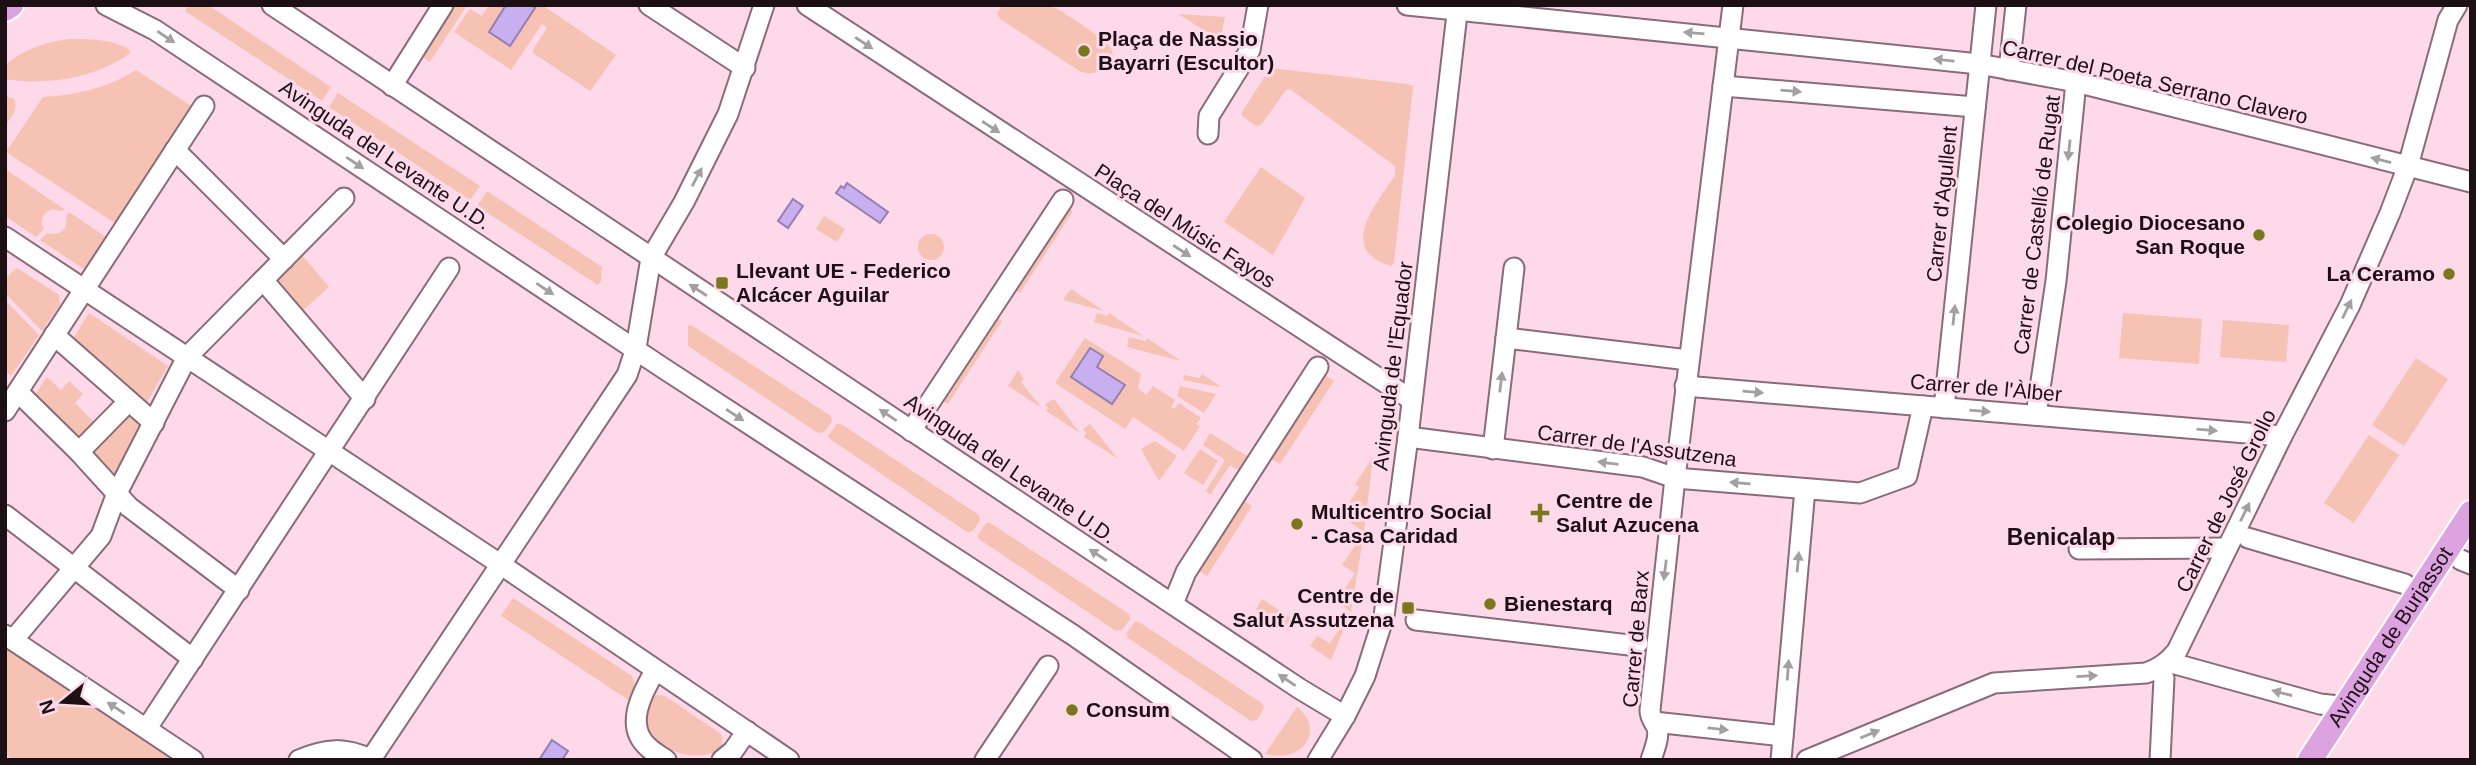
<svg xmlns="http://www.w3.org/2000/svg" width="2476" height="765" font-family="Helvetica,sans-serif">
<style>
.green{fill:#f6c2b4}
.water{fill:#c7aff0;stroke:#947fae;stroke-width:2}
.lines{fill:none;stroke-linecap:round;stroke-linejoin:round}
.minor-casing{stroke:#8a6b7a;stroke-width:23}
.major-casing{stroke:#fff;stroke-width:28}
.minor{stroke:#fff;stroke-width:19}
.major{stroke:#dda3e1;stroke-width:24}
.oneway{fill:#a49fa1}
.poi-dot{fill:#7b771c;stroke:#fdd9ea;stroke-width:2.5}
.labels{text-anchor:middle;stroke-width:6;stroke-linejoin:round;paint-order:stroke}
.poi-label{font-size:21px;font-weight:bold;fill:#1c1015;stroke:#fdd9ea;text-anchor:start}
.street-label{font-size:21px;fill:#1c1015;stroke:#fdd9ea}
.neighbourhood-label{font-size:23px;font-weight:bold;fill:#1c1015;stroke:#fdd9ea}
</style>
<rect width="100%" height="100%" fill="#fdd9ea"/>
<g class="green">
<polygon points="189,5 208,5 331,87 322,101 185,11"/>
<polygon points="453,5 467,5 430,62 420,55"/>
<polygon points="489,5 542,5 616,55 590,91 533,53 534,48 547,28 542,24 511,70 454,32 470,9 482,16"/>
<path d="M1002,5c12,0 38,-3 49,1 9,3 54,33 59,41 11,18 -14,30 -29,25l-81,-53 -3,-5z"/>
<polygon points="1178,14 1225,17 1220,40"/>
<path d="M70,39c20,0 41,0 59,10l1,4c-33,25 -85,33 -125,26v-14c19,-16 41,-23 65,-26z"/>
<path d="M1270,68l137,16 6,2 -19,177 -3,3c-5,-1 -9,-3 -14,-6 -34,-20 5,-63 18,-85v-9l-105,-77 -4,1 -25,35 -5,1 -14,-10v-4z"/>
<path d="M136,70l57,37 -78,116 -109,-71 37,-55c33,-2 65,-9 93,-27z"/>
<polygon points="338,93 480,186 470,200 329,107"/>
<path d="M5,96l9,3c5,10 -3,18 -9,27z"/>
<polygon points="1261,167 1305,198 1273,255 1224,222"/>
<path d="M5,169l59,40 -2,2 -10,-2c-9,4 -13,11 -8,20l-8,8 -31,-21z"/>
<polygon points="487,191 602,267 601,281 598,285 477,206"/>
<polygon points="1067,207 1073,211 1020,293 1014,289"/>
<path d="M69,212l37,25 -22,32 -44,-29 7,-7c13,4 22,-4 19,-17z"/>
<polygon points="824,216 845,229 837,242 816,229"/>
<circle cx="931" cy="247" r="13"/>
<polygon points="302,255 329,287 300,313 273,282"/>
<polygon points="17,268 59,295 60,304 42,331 5,293 5,279"/>
<polygon points="1071,289 1104,311 1063,300"/>
<polygon points="5,300 39,335 11,376 5,370"/>
<polygon points="89,313 168,366 146,404 90,353 71,342"/>
<polygon points="1097,313 1107,316 1109,313 1143,336 1094,322"/>
<polygon points="2123,313 2202,319 2199,364 2119,358"/>
<polygon points="996,317 1002,321 948,404 942,400"/>
<polygon points="2223,320 2289,325 2286,362 2220,357"/>
<polygon points="691,325 831,416 832,421 824,432 818,433 688,346 688,326"/>
<polygon points="1129,337 1145,341 1147,338 1181,361 1127,347"/>
<polygon points="1085,338 1141,374 1138,388 1146,395 1153,386 1175,400 1171,407 1174,409 1179,403 1201,418 1196,424 1200,426 1184,451 1133,417 1125,429 1055,383"/>
<polygon points="2416,358 2448,379 2404,446 2372,425"/>
<polygon points="1018,370 1024,379 1021,382 1042,408 1008,386"/>
<polygon points="1202,374 1220,386 1219,387 1183,380 1184,375 1199,378"/>
<polygon points="1325,375 1334,381 1280,464 1271,459"/>
<polygon points="47,377 61,390 69,381 83,394 75,403 95,423 77,443 32,399"/>
<polygon points="1180,386 1216,394 1204,413 1177,396"/>
<polygon points="1054,399 1080,433 1046,411 1048,408 1045,404"/>
<polygon points="131,412 143,425 121,475 114,478 88,453"/>
<polygon points="837,424 841,424 979,515 980,520 973,531 967,532 830,439 828,436"/>
<polygon points="1090,424 1118,459 1084,437 1086,433 1083,429"/>
<polygon points="1210,433 1250,458 1241,472 1230,465 1210,495 1206,491 1225,460 1203,445"/>
<polygon points="2369,435 2399,455 2354,523 2324,503"/>
<polygon points="1155,441 1177,456 1159,481 1141,449"/>
<polygon points="1200,449 1218,461 1203,485 1184,473"/>
<polygon points="1373,457 1364,532 1351,612 1331,660 1310,646 1317,636 1330,643 1351,612 1337,602 1355,573 1342,565 1364,532 1341,516 1359,487 1355,484"/>
<polygon points="1244,501 1252,506 1207,576 1198,570"/>
<polygon points="986,523 990,523 1129,614 1130,619 1122,630 1116,631 979,539 978,535"/>
<polygon points="513,598 632,676 636,688 630,701 501,616"/>
<polygon points="1262,599 1296,621 1289,631 1256,609"/>
<polygon points="1135,622 1139,622 1263,704 1264,708 1257,720 1251,721 1128,638 1126,634"/>
<polygon points="5,646 178,760 13,760 5,754"/>
<path d="M657,695l8,1 56,38c13,31 -69,31 -75,-16 -1,-10 2,-18 11,-23z"/>
<path d="M1297,707c29,23 5,57 -32,47z"/>
</g>
<g class="water">
<polygon points="506,5 532,5 535,8 510,46 489,32"/>
<polygon points="847,183 888,212 880,223 836,193 841,186 844,188"/>
<polygon points="793,199 803,206 788,228 778,221"/>
<polygon points="1090,348 1103,356 1097,367 1125,385 1112,404 1071,377"/>
<polygon points="552,740 568,751 562,760 539,760"/>
</g>
<g class="lines">
<g class="minor-casing">
<g id="minor">
<polyline points="106,5 155,30 663,368 1073,635 1252,760"/>
<polyline points="272,5 1300,689 1345,716"/>
<polyline points="649,5 745,68"/>
<polyline points="807,5 1412,400"/>
<polyline points="1407,5 1979,64 2076,82 2471,182"/>
<polyline points="2009,70 2016,5"/>
<polyline points="392,86 443,5"/>
<polyline points="1723,86 1975,107"/>
<polyline points="1208,134 1209,116 1250,50 1258,5"/>
<polyline points="175,150 284,259"/>
<polyline points="5,237 500,564 789,760"/>
<polyline points="263,280 365,399"/>
<polyline points="54,335 154,423"/>
<polyline points="1506,338 1514,268"/>
<polyline points="1685,386 2282,436"/>
<polyline points="18,392 79,452 129,507 239,590"/>
<polyline points="1944,408 1986,5"/>
<polyline points="5,411 204,106"/>
<polyline points="2036,415 2056,281 2076,82"/>
<polyline points="911,431 1063,200"/>
<polyline points="1408,437 1643,467 1675,478 1860,493 1907,476 1923,406"/>
<polyline points="1493,449 1506,338 1688,360"/>
<polyline points="79,452 129,401"/>
<polyline points="5,515 193,659"/>
<polyline points="2248,538 2405,584"/>
<polyline points="2079,549 2227,548"/>
<polyline points="2461,560 2471,564"/>
<polyline points="1173,604 1186,572 1318,367"/>
<polyline points="1416,620 1629,645 1638,643"/>
<polyline points="5,635 193,760"/>
<polyline points="13,640 101,536 117,493 187,357 344,198"/>
<polyline points="2168,662 2320,704 2339,706 2347,703"/>
<polyline points="2159,669 2164,678 2160,760"/>
<path d="M655,671c-13,22 -31,55 -7,76 5,5 12,9 18,13"/>
<polyline points="1654,722 1783,736"/>
<polyline points="147,728 449,268"/>
<polyline points="371,759 627,375 636,348 651,258 684,202 728,114 764,5"/>
<path d="M299,760c27,-12 46,-13 73,0"/>
<polyline points="722,760 733,751 747,731"/>
<polyline points="985,760 1048,666"/>
<polyline points="1318,760 1345,716 1365,676 1384,616 1408,437 1458,5"/>
<path d="M1651,760c3,-10 10,-25 5,-34 -3,-7 -6,-8 -6,-16l25,-232 58,-473"/>
<polyline points="1781,760 1805,489"/>
<path d="M1807,760l187,-77 152,-10c14,-5 22,-11 31,-22l105,-215 68,-131 40,-92 18,-47 40,-146 9,-15"/>
</g>
</g>
<g class="major-casing">
<g id="major">
<polyline points="5,9 11,5"/>
<path id="s1" d="M2310,760l161,-247"/>
</g>
</g>
<use href="#minor" class="minor"/>
<use href="#major" class="major"/>
</g>
<defs><path id="oneway-solid" d="M-6-.8H1V-3.2L6.5 0L1 3.2V.8H-6Z" transform="scale(1.75)"/></defs>
<g class="oneway">
<use href="#oneway-solid" transform="translate(1694 33) rotate(-175)"/>
<use href="#oneway-solid" transform="translate(166 37) rotate(34)"/>
<use href="#oneway-solid" transform="translate(864 43) rotate(33)"/>
<use href="#oneway-solid" transform="translate(1944 60) rotate(-174)"/>
<use href="#oneway-solid" transform="translate(1791 91) rotate(5)"/>
<use href="#oneway-solid" transform="translate(991 127) rotate(33)"/>
<use href="#oneway-solid" transform="translate(2069 150) rotate(96)"/>
<use href="#oneway-solid" transform="translate(2381 160) rotate(-166)"/>
<use href="#oneway-solid" transform="translate(355 163) rotate(34)"/>
<use href="#oneway-solid" transform="translate(697 177) rotate(-62)"/>
<use href="#oneway-solid" transform="translate(1182 251) rotate(33)"/>
<use href="#oneway-solid" transform="translate(545 289) rotate(34)"/>
<use href="#oneway-solid" transform="translate(698 290) rotate(-147)"/>
<use href="#oneway-solid" transform="translate(2347 309) rotate(-64)"/>
<use href="#oneway-solid" transform="translate(1954 315) rotate(-84)"/>
<use href="#oneway-solid" transform="translate(1501 382) rotate(-83)"/>
<use href="#oneway-solid" transform="translate(1753 392) rotate(5)"/>
<use href="#oneway-solid" transform="translate(1980 411) rotate(5)"/>
<use href="#oneway-solid" transform="translate(735 415) rotate(33)"/>
<use href="#oneway-solid" transform="translate(888 415) rotate(-146)"/>
<use href="#oneway-solid" transform="translate(2207 430) rotate(5)"/>
<use href="#oneway-solid" transform="translate(1608 463) rotate(-173)"/>
<use href="#oneway-solid" transform="translate(1740 483) rotate(-175)"/>
<use href="#oneway-solid" transform="translate(2245 512) rotate(-64)"/>
<use href="#oneway-solid" transform="translate(1098 555) rotate(-147)"/>
<use href="#oneway-solid" transform="translate(1798 562) rotate(-85)"/>
<use href="#oneway-solid" transform="translate(1665 570) rotate(97)"/>
<use href="#oneway-solid" transform="translate(1788 670) rotate(-86)"/>
<use href="#oneway-solid" transform="translate(2087 676) rotate(-3)"/>
<use href="#oneway-solid" transform="translate(1287 680) rotate(-146)"/>
<use href="#oneway-solid" transform="translate(2282 693) rotate(-165)"/>
<use href="#oneway-solid" transform="translate(116 708) rotate(-147)"/>
<use href="#oneway-solid" transform="translate(1718 729) rotate(6)"/>
<use href="#oneway-solid" transform="translate(1870 734) rotate(-22)"/>
</g>
<g class="poi-dot">
<circle cx="1084" cy="51" r="7"/>
<circle cx="2259" cy="235" r="7"/>
<circle cx="2449" cy="274" r="7"/>
<rect x="715" y="276" width="14" height="14" rx="3.5"/>
<path d="M1536.5 502.5h7v7h7v7h-7v7h-7v-7h-7v-7h7z"/>
<circle cx="1297" cy="524" r="7"/>
<circle cx="1490" cy="604" r="7"/>
<rect x="1401" y="601" width="14" height="14" rx="3.5"/>
<circle cx="1072" cy="710" r="7"/>
</g>
<g class="labels">
<g class="poi-label">
<text x="1098" y="46">Plaça de Nassio<tspan x="1098" dy="24">Bayarri (Escultor)</tspan></text>
<text x="2245" y="230" text-anchor="end">Colegio Diocesano<tspan x="2245" dy="24">San Roque</tspan></text>
<text x="736" y="278">Llevant UE - Federico<tspan x="736" dy="24">Alcácer Aguilar</tspan></text>
<text x="2435" y="281" text-anchor="end">La Ceramo</text>
<text x="1556" y="508">Centre de<tspan x="1556" dy="24">Salut Azucena</tspan></text>
<text x="1311" y="519">Multicentro Social<tspan x="1311" dy="24">- Casa Caridad</tspan></text>
<text x="1394" y="603" text-anchor="end">Centre de<tspan x="1394" dy="24">Salut Assutzena</tspan></text>
<text x="1504" y="611">Bienestarq</text>
<text x="1086" y="717">Consum</text>
</g>
<g class="street-label">
<text transform="translate(2155 82) rotate(13)" y="7">Carrer del Poeta Serrano Clavero</text>
<text transform="translate(385 155) rotate(34)" y="7">Avinguda del Levante U.D.</text>
<text transform="translate(1942 204) rotate(-84)" y="7">Carrer d'Agullent</text>
<text transform="translate(2037 225) rotate(-83)" y="7">Carrer de Castelló de Rugat</text>
<text transform="translate(1185 226) rotate(33)" y="7">Plaça del Músic Fayos</text>
<text transform="translate(1393 366) rotate(-83)" y="7">Avinguda de l'Equador</text>
<text transform="translate(1986 388) rotate(5)" y="7">Carrer de l'Àlber</text>
<text transform="translate(1637 446) rotate(8)" y="7">Carrer de l'Assutzena</text>
<text transform="translate(1010 469) rotate(34)" y="7">Avinguda del Levante U.D.</text>
<text transform="translate(2226 501) rotate(-64)" y="7">Carrer de José Grollo</text>
<text dy="7" stroke="none"><textPath href="#s1" startOffset="147">Avinguda de Burjassot</textPath></text>
<text transform="translate(1636 639) rotate(-85)" y="7">Carrer de Barx</text>
</g>
<g class="neighbourhood-label">
<text x="2061" y="545">Benicalap</text>
</g>
</g>
<rect width="2476" height="765" fill="none" stroke="#1c1015" stroke-width="14"/>
<g transform="translate(63 702) rotate(252)" stroke="#fdd9ea" stroke-width="5" paint-order="stroke">
<path d="M0-5L12 26L0 18L-12 26Z" fill="#1c1015"/>
<text y="-10" font-size="19" font-weight="bold" text-anchor="middle" fill="#1c1015">N</text>
</g>
</svg>
